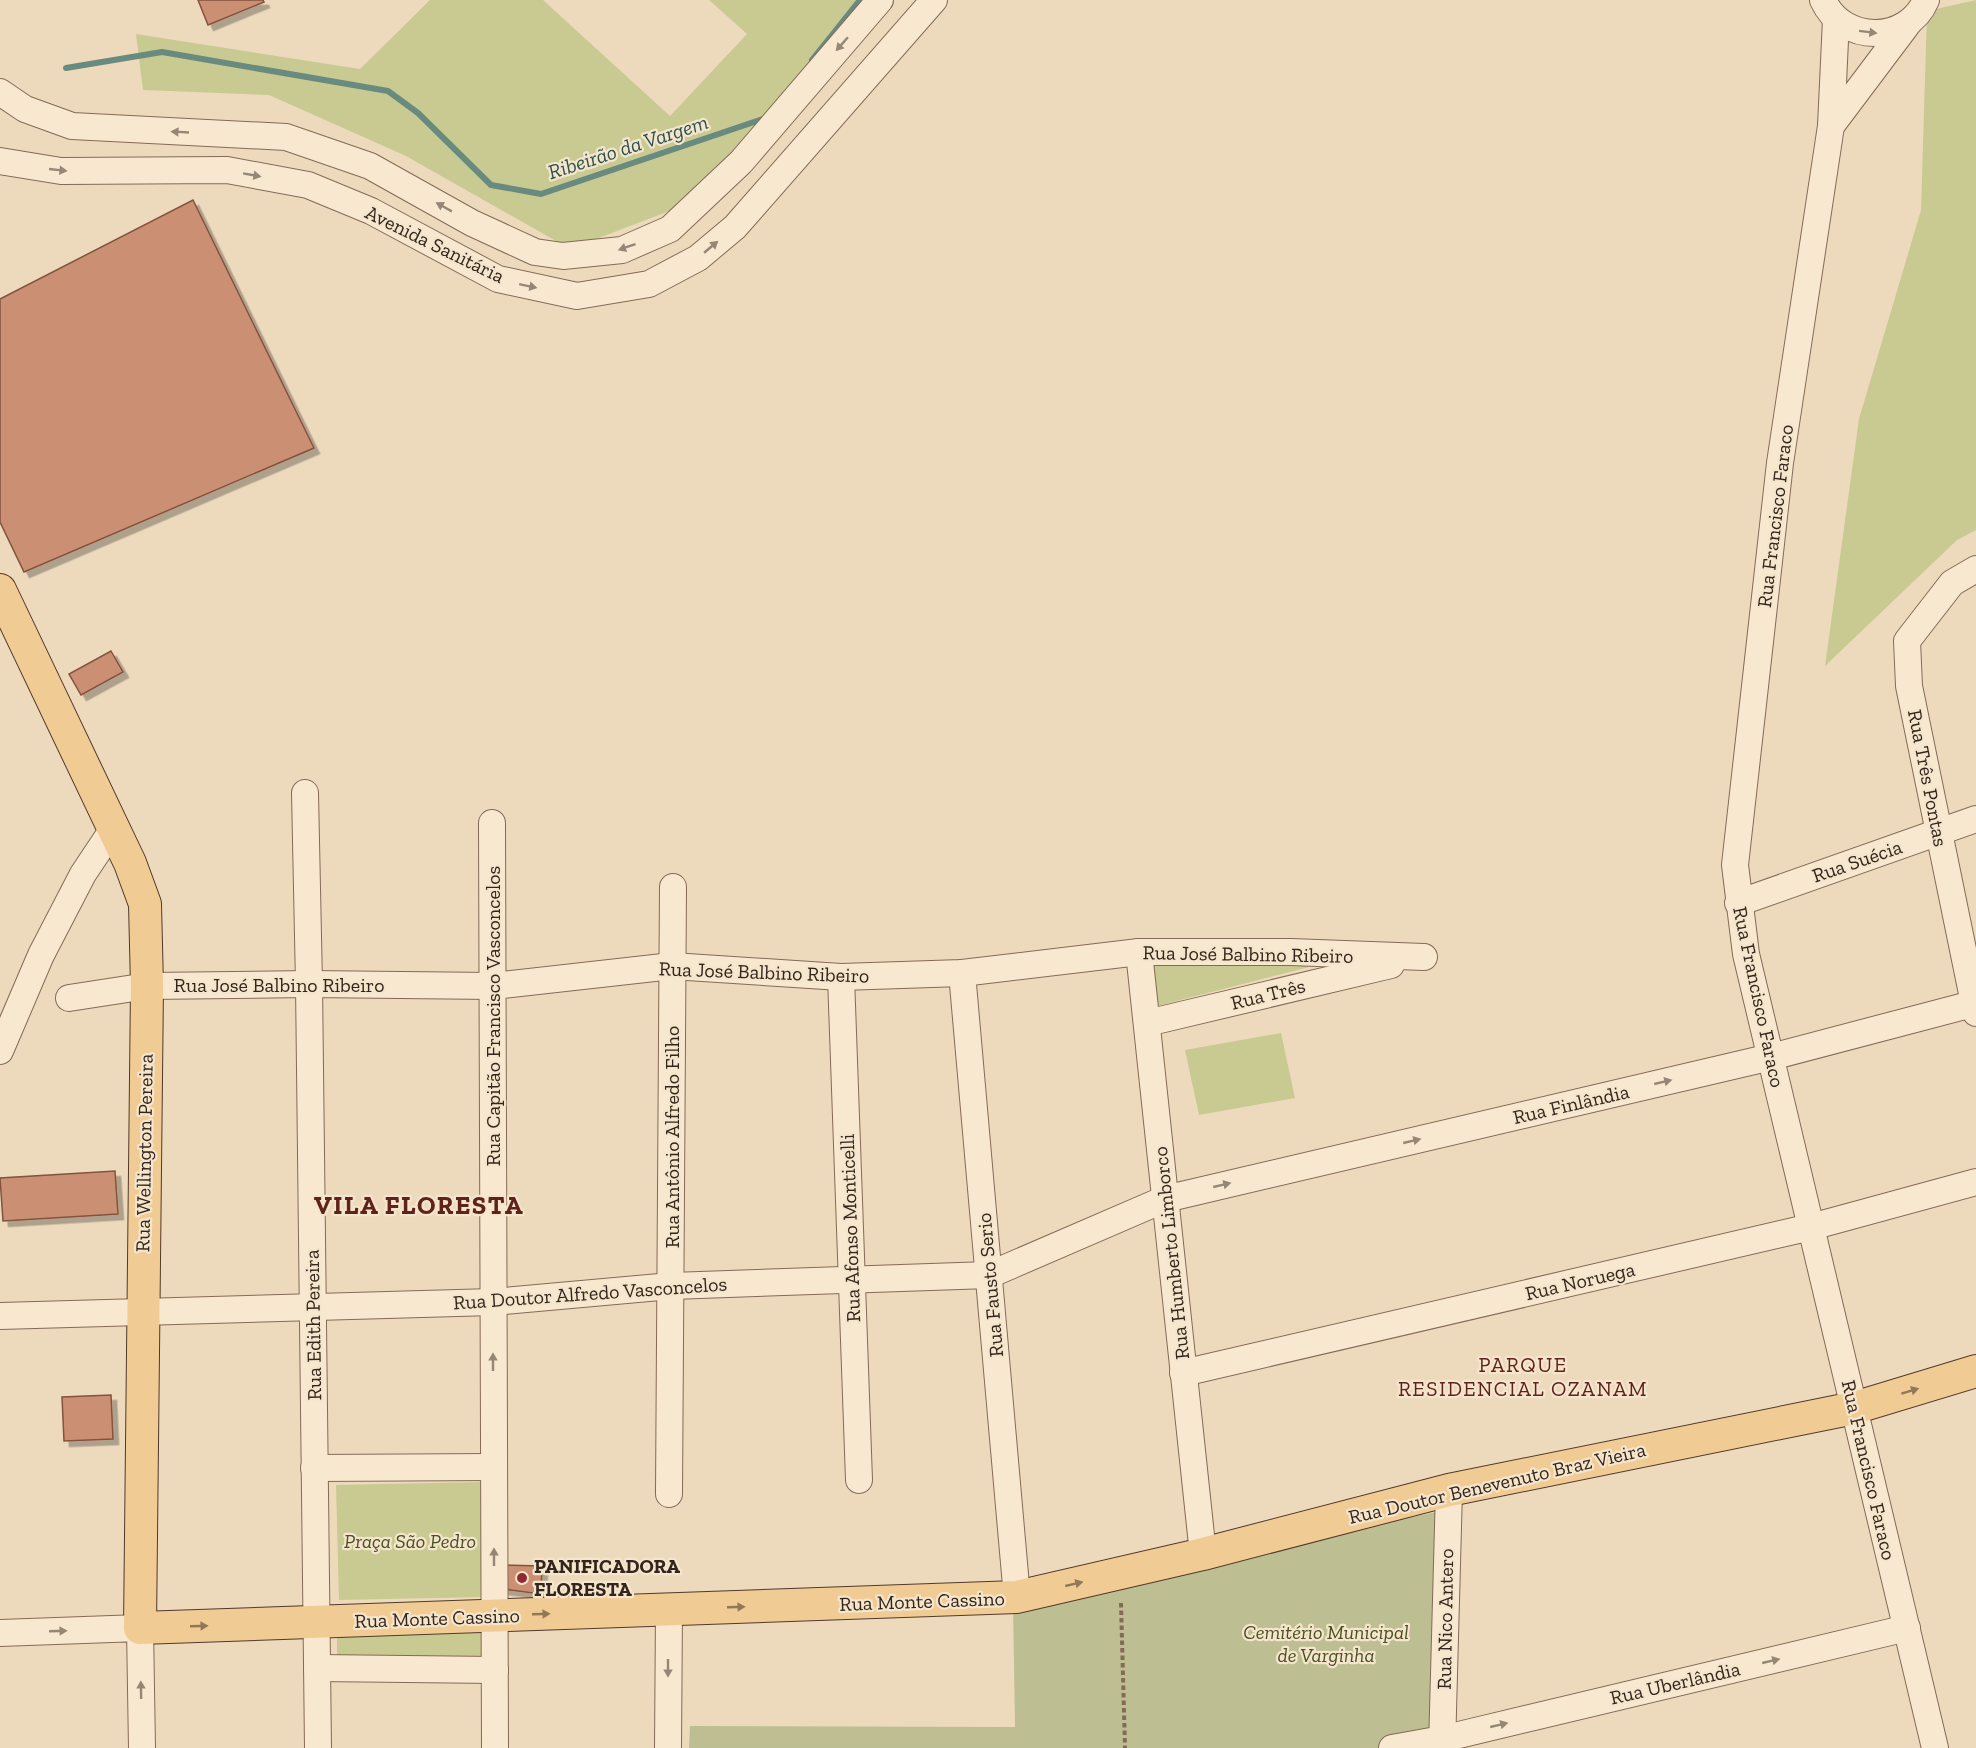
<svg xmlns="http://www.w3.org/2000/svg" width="1976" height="1748" font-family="'Zilla Slab',serif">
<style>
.green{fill:#c9ca92}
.cemetery{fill:#bdbe91}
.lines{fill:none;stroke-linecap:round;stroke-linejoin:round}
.stream{stroke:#698b7f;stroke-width:6}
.building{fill:#cb8f73;stroke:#83523d;stroke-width:1.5;filter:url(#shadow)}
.minor-casing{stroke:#846a57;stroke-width:28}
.major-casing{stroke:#51392b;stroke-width:34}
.path{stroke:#846a57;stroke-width:4;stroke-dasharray:4.5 3;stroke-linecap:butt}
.minor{stroke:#f8e8d0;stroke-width:26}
.major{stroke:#f1cb94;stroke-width:32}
.oneway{fill:#968676}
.oneway2{fill:#927858}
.poi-dot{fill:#922833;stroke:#f4e5cc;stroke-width:2}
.labels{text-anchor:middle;stroke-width:4.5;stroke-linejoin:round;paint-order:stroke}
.street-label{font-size:20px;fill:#33251b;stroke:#f4e5cc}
.park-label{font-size:20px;font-style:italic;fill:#495022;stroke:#f4e5cc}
.poi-label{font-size:20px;font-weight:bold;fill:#33251b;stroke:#f4e5cc;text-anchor:start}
.water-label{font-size:21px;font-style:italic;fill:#2a534d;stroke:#f4e5cc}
.neighbourhood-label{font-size:21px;letter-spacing:1.5px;fill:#5f231b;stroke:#f4e5cc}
.district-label{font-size:26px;font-weight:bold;letter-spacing:1.5px;fill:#5f231b;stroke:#f4e5cc}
</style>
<defs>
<filter id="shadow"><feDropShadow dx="5.5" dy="5.5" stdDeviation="0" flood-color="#0004"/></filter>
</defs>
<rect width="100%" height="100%" fill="#eddabd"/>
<g class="green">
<polygon points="430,0 543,0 670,116 747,34 709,0 891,0 719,192 570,249 406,156 269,95 143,90 136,34 360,69"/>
<polygon points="1976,0 1976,530 1957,540 1825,666 1859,419 1921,210 1927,11"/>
<polygon points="1329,962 1153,1007 1150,963"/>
<polygon points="1281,1033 1295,1098 1199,1115 1185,1050"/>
<polygon points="482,1482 485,1597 339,1600 336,1485"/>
<polygon points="337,1628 488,1628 488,1658 337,1659"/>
</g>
<polygon class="cemetery" points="1436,1512 1431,1748 689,1748 690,1726 1015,1727 1013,1602"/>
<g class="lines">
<g class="stream">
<polyline points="812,60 860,0"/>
<polyline points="66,68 162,52 388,91 418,113 491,185 541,194 766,118"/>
</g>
</g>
<g class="building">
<polygon points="198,0 263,0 264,2 208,25"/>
<polygon points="193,200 314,448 24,572 0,522 0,299"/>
<polygon points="111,651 123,672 81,695 69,674"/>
<polygon points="115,1171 118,1214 3,1221 0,1178"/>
<polygon points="111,1395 113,1439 64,1441 62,1397"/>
<polygon points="502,1565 542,1566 541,1594 503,1589"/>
</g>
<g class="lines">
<g class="minor-casing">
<g id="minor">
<path d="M1823,0c20,44 84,44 103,0"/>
<polyline points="1836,19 1831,126 1780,463 1735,865 1746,954 1935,1748"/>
<polyline points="0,92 25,109 72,126 286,137 370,166 472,223 535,252 563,256 622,250 670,229 741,162 880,0"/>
<polyline points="1831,126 1907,25"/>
<polyline points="0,161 61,171 227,170 308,185 371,211 498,279 577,296 649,284 698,258 735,227 934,0"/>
<polyline points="1976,569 1952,583 1907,641 1909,686 1976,1013"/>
<polyline points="305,793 309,984 318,1748"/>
<polyline points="492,823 495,1748"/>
<polyline points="1738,903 1976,819"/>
<polyline points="1139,952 1203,1554"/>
<polyline points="962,973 1017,1597"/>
<polyline points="841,977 859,1480"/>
<polyline points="69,998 147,986 309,984 493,986 672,966 841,977 962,973 1139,952 1291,952 1424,957"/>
<polyline points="1147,1023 1391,965"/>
<polyline points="0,1051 41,955 83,874 113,829"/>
<polyline points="0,1316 493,1302 671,1286 989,1275 1165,1199 1771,1057 1976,1003"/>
<polyline points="1183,1373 1811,1227 1976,1182"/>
<polyline points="314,1468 494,1467"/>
<polyline points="669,1494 673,887"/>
<polyline points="0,1633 140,1628 142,1748"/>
<polyline points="317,1668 495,1670"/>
<polyline points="668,1748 669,1610"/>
<polyline points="1392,1748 1442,1739 1907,1628"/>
<polyline points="1442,1748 1449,1490"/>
</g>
</g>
<g class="major-casing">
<polyline id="major" points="0,590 130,863 145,904 147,986 140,1628 1017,1597 1203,1554 1449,1490 1854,1408 1976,1371"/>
</g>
<polyline class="path" points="1121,1603 1125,1748"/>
<use href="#minor" class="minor"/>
<use href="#major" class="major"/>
</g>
<defs><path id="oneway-solid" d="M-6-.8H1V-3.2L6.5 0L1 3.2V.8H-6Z" transform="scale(1.5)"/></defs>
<g class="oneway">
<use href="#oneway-solid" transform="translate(1868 32) rotate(7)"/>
<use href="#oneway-solid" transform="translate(842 44) rotate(131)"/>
<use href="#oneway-solid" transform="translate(180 132) rotate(-177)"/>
<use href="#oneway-solid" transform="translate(58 170) rotate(6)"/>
<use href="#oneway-solid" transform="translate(252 175) rotate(10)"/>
<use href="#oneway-solid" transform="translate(444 207) rotate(-151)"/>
<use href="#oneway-solid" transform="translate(627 247) rotate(161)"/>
<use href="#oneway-solid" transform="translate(711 247) rotate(-40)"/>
<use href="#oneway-solid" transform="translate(528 286) rotate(12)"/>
<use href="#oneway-solid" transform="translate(1663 1082) rotate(-13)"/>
<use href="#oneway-solid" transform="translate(1412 1141) rotate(-13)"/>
<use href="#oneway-solid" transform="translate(1222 1185) rotate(-13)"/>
<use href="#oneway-solid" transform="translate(493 1362) rotate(-90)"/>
<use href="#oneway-solid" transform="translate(494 1557) rotate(-90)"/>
<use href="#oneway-solid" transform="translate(58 1631) rotate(-2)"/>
<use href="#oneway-solid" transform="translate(1771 1661) rotate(-13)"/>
<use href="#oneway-solid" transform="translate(668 1668) rotate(90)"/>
<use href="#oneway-solid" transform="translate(141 1690) rotate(-91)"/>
<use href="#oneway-solid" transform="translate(1499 1725) rotate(-13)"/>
</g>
<g class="oneway2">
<use href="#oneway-solid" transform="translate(1910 1391) rotate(-17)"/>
<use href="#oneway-solid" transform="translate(1074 1584) rotate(-13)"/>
<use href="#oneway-solid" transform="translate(736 1607) rotate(-2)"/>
<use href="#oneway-solid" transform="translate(541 1614) rotate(-2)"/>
<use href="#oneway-solid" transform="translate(199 1626) rotate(-2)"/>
</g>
<circle class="poi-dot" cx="522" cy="1578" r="6"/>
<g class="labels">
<g class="street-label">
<text transform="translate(435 244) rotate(26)" y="7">Avenida Sanitária</text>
<text transform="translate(1775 516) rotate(-83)" y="7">Rua Francisco Faraco</text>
<text transform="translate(1928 778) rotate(79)" y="7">Rua Três Pontas</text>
<text transform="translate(1857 861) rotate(-19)" y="7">Rua Suécia</text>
<text transform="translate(1248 954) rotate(1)" y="7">Rua José Balbino Ribeiro</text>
<text transform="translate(764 972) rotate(2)" y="7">Rua José Balbino Ribeiro</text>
<text x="279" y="992">Rua José Balbino Ribeiro</text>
<text transform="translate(1268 994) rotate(-14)" y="7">Rua Três</text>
<text transform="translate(1759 997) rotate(78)" y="7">Rua Francisco Faraco</text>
<text transform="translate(493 1016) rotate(-90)" y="7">Rua Capitão Francisco Vasconcelos</text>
<text transform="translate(1571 1104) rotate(-13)" y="7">Rua Finlândia</text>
<text transform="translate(672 1137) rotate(-90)" y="7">Rua Antônio Alfredo Filho</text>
<text transform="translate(144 1153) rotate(-89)" y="7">Rua Wellington Pereira</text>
<text transform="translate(850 1228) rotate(-92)" y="7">Rua Afonso Monticelli</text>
<text transform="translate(1171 1253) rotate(-96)" y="7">Rua Humberto Limborco</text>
<text transform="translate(1580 1281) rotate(-13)" y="7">Rua Noruega</text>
<text transform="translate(990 1285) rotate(-95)" y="7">Rua Fausto Serio</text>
<text transform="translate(590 1293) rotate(-4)" y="7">Rua Doutor Alfredo Vasconcelos</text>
<text transform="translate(313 1325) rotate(-91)" y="7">Rua Edith Pereira</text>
<text transform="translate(1869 1470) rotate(77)" y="7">Rua Francisco Faraco</text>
<text transform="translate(1497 1483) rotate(-13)" y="7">Rua Doutor Benevenuto Braz Vieira</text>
<text transform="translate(922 1601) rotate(-2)" y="7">Rua Monte Cassino</text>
<text transform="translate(437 1618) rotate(-2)" y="7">Rua Monte Cassino</text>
<text transform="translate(1445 1619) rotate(-89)" y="7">Rua Nico Antero</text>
<text transform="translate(1675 1683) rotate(-13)" y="7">Rua Uberlândia</text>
</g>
<g class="park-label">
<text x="410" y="1548">Praça São Pedro</text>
<text x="1326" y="1639">Cemitério Municipal<tspan x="1326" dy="23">de Varginha</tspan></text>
</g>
<g class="poi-label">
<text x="534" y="1573">PANIFICADORA<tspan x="534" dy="23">FLORESTA</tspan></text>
</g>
<g class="water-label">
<text transform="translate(628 147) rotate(-18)" y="7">Ribeirão da Vargem</text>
</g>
<g class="neighbourhood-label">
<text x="1523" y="1372">PARQUE<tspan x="1523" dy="24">RESIDENCIAL OZANAM</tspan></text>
</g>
<g class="district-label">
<text x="419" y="1214">VILA FLORESTA</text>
</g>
</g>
</svg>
